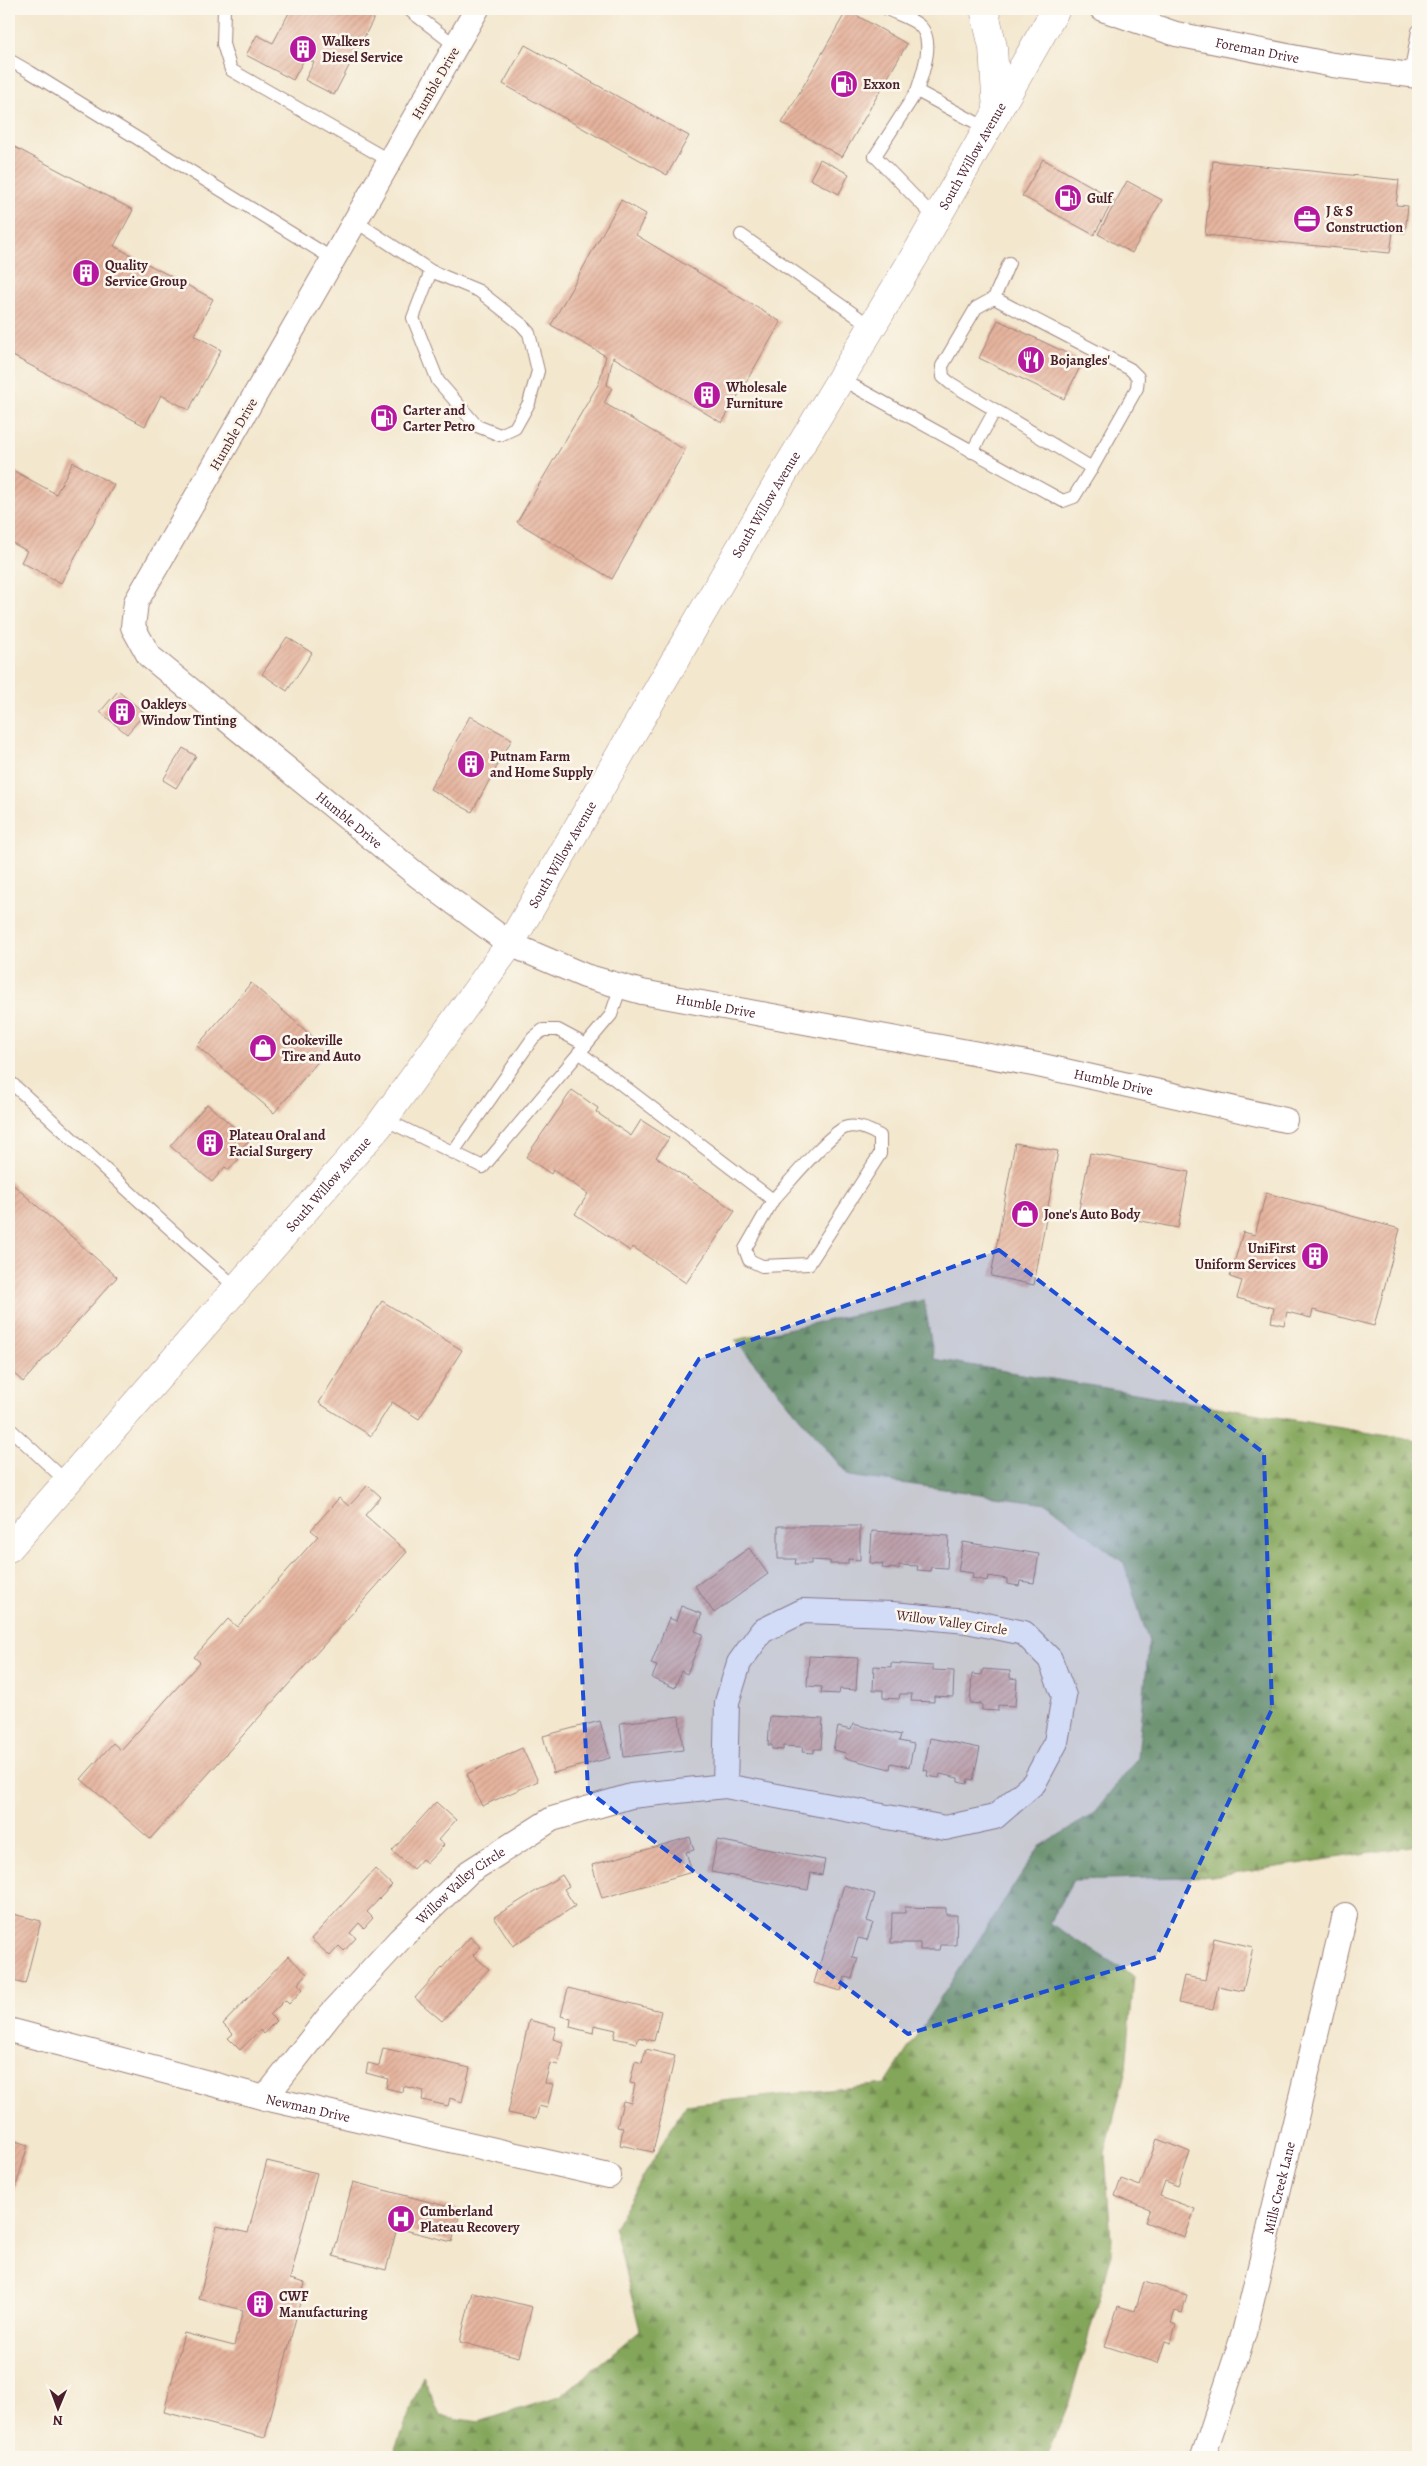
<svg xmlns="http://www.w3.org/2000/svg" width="1427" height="2466" font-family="Alegreya,serif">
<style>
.forest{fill:url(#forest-firs);stroke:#666242}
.building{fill:url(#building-hatch)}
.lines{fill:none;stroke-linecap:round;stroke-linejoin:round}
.lane-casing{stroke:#9e837c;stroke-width:14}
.street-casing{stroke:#9e837c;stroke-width:26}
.secondary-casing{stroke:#9e837c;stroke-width:29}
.lane{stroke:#fff;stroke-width:12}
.street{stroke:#fff;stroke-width:24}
.secondary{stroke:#fff;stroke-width:28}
.marked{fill:#1d4ed8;fill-opacity:0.2;stroke:#1d4ed8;stroke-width:4;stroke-dasharray:10 6;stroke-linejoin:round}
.labels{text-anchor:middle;stroke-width:5;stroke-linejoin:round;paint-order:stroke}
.poi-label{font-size:14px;font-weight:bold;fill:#4a1f2b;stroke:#fbf7ec;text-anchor:start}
.street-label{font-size:14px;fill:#4a1f2b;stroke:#fbf7ec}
</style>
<defs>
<pattern id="forest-firs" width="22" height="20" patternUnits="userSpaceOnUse" patternTransform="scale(1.25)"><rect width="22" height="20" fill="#83a65a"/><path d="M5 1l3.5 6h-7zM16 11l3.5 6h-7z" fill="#6d874b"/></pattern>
<pattern id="building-hatch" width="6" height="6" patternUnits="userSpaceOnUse" patternTransform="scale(1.25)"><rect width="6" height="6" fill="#e5b49e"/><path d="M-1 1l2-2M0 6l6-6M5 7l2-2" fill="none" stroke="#c69a88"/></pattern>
</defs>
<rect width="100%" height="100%" fill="#fbf7ec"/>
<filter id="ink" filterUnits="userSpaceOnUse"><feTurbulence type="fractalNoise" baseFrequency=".02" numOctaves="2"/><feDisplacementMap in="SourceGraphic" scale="10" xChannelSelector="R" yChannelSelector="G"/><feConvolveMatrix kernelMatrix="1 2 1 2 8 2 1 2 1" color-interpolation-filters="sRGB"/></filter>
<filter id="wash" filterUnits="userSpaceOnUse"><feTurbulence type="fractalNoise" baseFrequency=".0096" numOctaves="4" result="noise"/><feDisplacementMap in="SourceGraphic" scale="20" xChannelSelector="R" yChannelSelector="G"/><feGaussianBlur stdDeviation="1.12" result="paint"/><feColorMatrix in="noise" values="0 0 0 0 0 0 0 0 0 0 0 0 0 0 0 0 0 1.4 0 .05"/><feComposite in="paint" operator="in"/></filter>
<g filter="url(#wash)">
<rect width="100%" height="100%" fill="#f3e7ce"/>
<polygon class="forest" points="924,1300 934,1359 1418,1441 1418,1845 1220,1876 1073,1880 1049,1923 1134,1976 1126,2069 1105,2153 1112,2254 1071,2397 1047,2457 393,2457 423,2376 440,2416 479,2422 561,2396 640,2330 614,2227 685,2105 885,2084 1039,1847 1092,1815 1138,1757 1149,1642 1124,1563 1046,1503 849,1476 735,1340"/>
<g id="blocks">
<g class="building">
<polygon points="291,9 367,9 376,14 334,95 305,80 314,62 305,58 293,80 246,55 257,35 273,43"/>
<polygon points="847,10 907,44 842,157 782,123"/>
<polygon points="525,45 689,136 667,175 503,84"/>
<polygon points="9,144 133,210 114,246 213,299 194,335 221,350 189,410 161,395 145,426 9,354"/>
<polygon points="820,159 849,174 839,194 810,179"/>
<polygon points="1043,159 1114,199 1094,235 1022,196"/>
<polygon points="1213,161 1399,180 1396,205 1408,206 1405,233 1393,232 1390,253 1205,235"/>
<polygon points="1127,181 1162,200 1132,253 1098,234"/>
<polygon points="621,200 646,214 636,235 781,322 722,423 613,357 607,385 612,388 604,403 685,450 612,579 517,522 599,383 606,356 551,325"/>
<polygon points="998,320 1083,361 1064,399 979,358"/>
<polygon points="73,462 114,485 61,583 21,562 27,551 9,541 9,468 56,494"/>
<polygon points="287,637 312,653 287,691 262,674"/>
<polygon points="118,691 145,713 127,734 100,712"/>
<polygon points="470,716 512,739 472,812 430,789"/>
<polygon points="183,748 196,756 176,788 163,780"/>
<polygon points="251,983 328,1050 274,1113 197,1046"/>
<polygon points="572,1090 598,1108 596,1112 631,1136 641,1120 669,1138 656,1157 735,1211 686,1283 633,1247 630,1251 575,1214 588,1194 553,1170 551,1174 526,1157"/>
<polygon points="207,1104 249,1140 235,1156 239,1159 229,1170 225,1167 212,1182 170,1146"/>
<polygon points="1015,1143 1058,1151 1034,1285 991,1276"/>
<polygon points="1090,1153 1189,1172 1178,1228 1079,1209"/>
<polygon points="9,1181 117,1277 23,1382 9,1369"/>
<polygon points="1266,1193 1400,1229 1374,1326 1313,1310 1311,1318 1287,1312 1284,1325 1271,1322 1274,1308 1237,1298 1242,1281 1230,1277 1243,1232 1255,1235"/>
<polygon points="382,1301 462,1350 419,1419 392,1402 371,1436 319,1403"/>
<polygon points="368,1485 381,1497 365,1515 407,1552 150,1839 81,1779 113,1743 121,1750 200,1662 194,1657 228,1619 237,1627 318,1536 311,1530 339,1498 349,1506"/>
<polygon points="778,1526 860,1526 860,1560 848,1559 848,1564 830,1564 830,1561 811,1560 811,1564 795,1564 796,1559 778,1559"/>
<polygon points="872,1531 949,1536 947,1568 931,1567 930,1571 917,1570 918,1566 899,1565 899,1569 882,1568 883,1564 870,1563"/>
<polygon points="963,1542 1039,1554 1034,1583 1020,1581 1019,1586 1007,1584 1007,1579 988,1576 987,1581 972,1578 973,1573 958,1571"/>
<polygon points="749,1548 768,1574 714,1613 695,1586"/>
<polygon points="681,1606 702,1614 695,1631 703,1634 687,1674 681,1671 675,1688 652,1678 657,1666 651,1664 669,1618 676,1621"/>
<polygon points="809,1656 858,1658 856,1690 840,1689 839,1694 821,1693 822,1687 807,1686"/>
<polygon points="891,1663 933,1666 933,1670 954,1671 953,1697 934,1696 934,1702 911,1701 912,1694 900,1694 899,1699 883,1698 883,1690 873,1690 874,1666 891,1667"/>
<polygon points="983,1669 1010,1671 1010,1678 1017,1679 1015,1706 998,1705 998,1711 982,1710 982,1704 970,1703 972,1674 982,1675"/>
<polygon points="679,1716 683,1750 624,1757 620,1723"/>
<polygon points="770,1716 823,1719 821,1749 814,1749 814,1753 802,1752 803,1747 783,1746 783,1750 772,1749 772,1745 768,1745"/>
<polygon points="600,1721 610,1758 553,1773 543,1736"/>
<polygon points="853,1724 901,1735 899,1741 914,1744 909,1767 891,1763 890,1769 845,1758 846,1753 833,1750 838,1727 851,1730"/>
<polygon points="930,1738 980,1748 973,1780 968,1779 967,1784 958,1782 958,1778 940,1774 939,1778 927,1776 928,1771 924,1770"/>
<polygon points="522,1748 538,1781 482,1806 467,1774"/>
<polygon points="436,1802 456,1820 438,1840 444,1845 427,1863 422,1859 413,1869 392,1851"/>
<polygon points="690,1837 694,1850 686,1852 692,1872 602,1898 592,1865"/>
<polygon points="717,1840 825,1860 822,1875 811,1873 808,1890 711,1872"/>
<polygon points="375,1869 392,1885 367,1912 373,1918 364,1928 359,1923 350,1933 356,1938 344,1951 339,1946 330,1956 311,1939"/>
<polygon points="562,1875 569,1886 564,1889 575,1906 513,1946 494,1917"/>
<polygon points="844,1885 875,1894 867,1921 873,1923 867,1940 858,1938 852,1957 858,1958 852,1979 845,1977 841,1991 814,1983"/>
<polygon points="905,1907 946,1908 946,1915 957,1915 956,1945 940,1945 939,1950 920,1950 920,1943 891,1943 892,1913 905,1913"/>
<polygon points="9,1913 41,1921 25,1984 9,1980"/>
<polygon points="470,1937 481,1947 473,1955 489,1969 442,2021 415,1998"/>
<polygon points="1214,1938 1253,1947 1243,1991 1218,1986 1213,2010 1178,2003 1184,1976 1205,1980"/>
<polygon points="288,1956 307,1974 298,1984 303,1989 289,2004 285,2000 270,2015 276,2021 263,2034 260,2030 240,2050 228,2038 233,2034 223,2024"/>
<polygon points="568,1988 661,2011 654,2041 639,2037 637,2043 614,2038 616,2030 594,2025 593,2033 570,2027 571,2019 561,2016"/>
<polygon points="529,2020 556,2027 553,2039 563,2042 558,2065 550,2063 545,2083 553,2084 547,2108 539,2106 536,2119 508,2113"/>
<polygon points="383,2048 470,2068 462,2102 450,2098 448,2106 422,2100 424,2091 403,2086 402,2092 386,2088 388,2079 366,2073 368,2063 379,2066"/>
<polygon points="646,2049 675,2056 653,2152 620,2145 623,2128 617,2127 623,2101 631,2103 635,2084 630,2083 635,2061 642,2063"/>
<polygon points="9,2139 28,2145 9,2210"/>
<polygon points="1157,2139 1190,2152 1178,2186 1165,2181 1160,2196 1195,2209 1185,2237 1145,2222 1150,2209 1115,2196 1121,2179 1140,2186"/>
<polygon points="267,2161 317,2173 290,2279 305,2283 265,2438 164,2412 184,2333 234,2346 243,2310 199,2299 217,2226 248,2233"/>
<polygon points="353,2182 461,2210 452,2242 397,2228 386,2270 333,2256"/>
<polygon points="1144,2282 1187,2295 1182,2313 1175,2311 1171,2323 1176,2325 1171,2343 1165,2341 1158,2363 1105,2346 1118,2306 1135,2311"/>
<polygon points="472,2292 532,2307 519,2357 460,2342"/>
</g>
</g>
</g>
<g filter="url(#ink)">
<use href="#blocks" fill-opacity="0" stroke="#9e837c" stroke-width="1"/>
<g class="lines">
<g class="lane-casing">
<g id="lane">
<polyline points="224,9 223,44 231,70 390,161"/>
<polyline points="408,9 456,46"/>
<path d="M887,9c9,5 27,10 34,18 14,16 1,47 -4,64"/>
<polyline points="9,60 30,72 333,259"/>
<polyline points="1410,75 1418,31"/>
<polyline points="936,219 875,156 917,91 988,129"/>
<polyline points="355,221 431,271 413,318 438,381 477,426 500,435 515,428 529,403 538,371 529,333 521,324 479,291 431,271"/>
<polyline points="741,235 872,327"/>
<polyline points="994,298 1130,369 1138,377 1137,388 1092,468 950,383 943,377 942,366 976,308 994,298 1009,263"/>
<polyline points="841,379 1063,501 1074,497 1092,468"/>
<polyline points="972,452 995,410"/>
<path d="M579,1052l194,148 -28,49 4,11 13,6 47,-2 71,-110v-18c-10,-6 -24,-13 -36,-8 -18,9 -56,56 -71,72"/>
<path d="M9,1081c76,68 149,140 227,206"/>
<polyline points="384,1119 483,1167 611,1015 621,986"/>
<polyline points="453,1152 533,1038 543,1030 558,1030 586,1045"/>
<polyline points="9,1428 67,1482"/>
</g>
</g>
<g class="street-casing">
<g id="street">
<path id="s1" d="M477,9l-341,593 -3,25 16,29 268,219 93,69 75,32 57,16 396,73 247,55"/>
<path id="s2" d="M1102,9l74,25 157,31 85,11"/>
<path id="s3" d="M9,2030l256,68 344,78"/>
<path id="s4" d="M265,2098l65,-83 70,-76 69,-67 83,-53 79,-23 94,-10 220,42 50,-11 39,-34 22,-41 8,-46 -14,-37 -26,-26 -57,-12 -75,-7 -89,-3 -41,20 -23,32 -12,39 -2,84"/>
<path id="s5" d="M1203,2457l41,-124 101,-418"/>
</g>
</g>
<g class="secondary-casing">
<g id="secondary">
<polyline points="984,9 993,47 997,113"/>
<path id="s6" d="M9,1548l369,-421 132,-183 266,-458 144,-239 136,-238"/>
</g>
</g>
<use href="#lane" class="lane"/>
<use href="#street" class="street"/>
<use href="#secondary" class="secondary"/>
</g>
</g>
<path class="marked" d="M999,1250l265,203 8,256 -116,248 -248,77 -320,-243 -12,-236 123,-196z"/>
<defs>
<g id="building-disc" transform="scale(1.4375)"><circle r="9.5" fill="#b5179e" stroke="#fbf7ec"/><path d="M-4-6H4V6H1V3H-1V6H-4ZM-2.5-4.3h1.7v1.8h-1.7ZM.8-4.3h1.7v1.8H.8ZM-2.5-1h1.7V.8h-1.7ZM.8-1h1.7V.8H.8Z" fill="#fff"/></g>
<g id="fuel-disc" transform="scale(1.4375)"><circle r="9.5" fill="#b5179e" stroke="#fbf7ec"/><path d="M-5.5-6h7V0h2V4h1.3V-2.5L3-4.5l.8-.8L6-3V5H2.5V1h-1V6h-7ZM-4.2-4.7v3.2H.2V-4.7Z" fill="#fff"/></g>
<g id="office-disc" transform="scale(1.4375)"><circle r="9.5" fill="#b5179e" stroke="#fbf7ec"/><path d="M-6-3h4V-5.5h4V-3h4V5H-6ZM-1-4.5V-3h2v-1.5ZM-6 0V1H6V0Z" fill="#fff"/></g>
<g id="restaurant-disc" transform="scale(1.4375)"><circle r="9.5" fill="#b5179e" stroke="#fbf7ec"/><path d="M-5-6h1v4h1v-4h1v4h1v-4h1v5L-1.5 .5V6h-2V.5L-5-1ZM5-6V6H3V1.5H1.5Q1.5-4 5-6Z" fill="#fff"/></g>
<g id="shop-disc" transform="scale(1.4375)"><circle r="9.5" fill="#b5179e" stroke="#fbf7ec"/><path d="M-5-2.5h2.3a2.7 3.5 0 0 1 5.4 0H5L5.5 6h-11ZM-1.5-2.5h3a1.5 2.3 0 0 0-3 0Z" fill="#fff"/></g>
<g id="hospital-disc" transform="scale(1.4375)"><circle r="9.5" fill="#b5179e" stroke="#fbf7ec"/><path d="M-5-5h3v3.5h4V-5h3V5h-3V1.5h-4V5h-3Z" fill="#fff"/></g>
</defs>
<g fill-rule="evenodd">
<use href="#building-disc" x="303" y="49"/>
<use href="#fuel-disc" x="844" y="84"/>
<use href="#fuel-disc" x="1068" y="198"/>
<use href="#office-disc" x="1307" y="219"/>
<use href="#building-disc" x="86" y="273"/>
<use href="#restaurant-disc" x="1031" y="360"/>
<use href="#building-disc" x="707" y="395"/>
<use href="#fuel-disc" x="384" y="418"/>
<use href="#building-disc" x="122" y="712"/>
<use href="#building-disc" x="471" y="764"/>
<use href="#shop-disc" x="263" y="1048"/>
<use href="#building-disc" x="210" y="1143"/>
<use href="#shop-disc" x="1025" y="1214"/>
<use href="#building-disc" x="1315" y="1256"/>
<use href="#hospital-disc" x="401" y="2219"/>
<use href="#building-disc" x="260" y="2304"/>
</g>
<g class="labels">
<g class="poi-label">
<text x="322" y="46">Walkers<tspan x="322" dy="16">Diesel Service</tspan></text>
<text x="863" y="89">Exxon</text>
<text x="1087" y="203">Gulf</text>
<text x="1326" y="216">J &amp; S<tspan x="1326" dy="16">Construction</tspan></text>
<text x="105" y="270">Quality<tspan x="105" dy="16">Service Group</tspan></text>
<text x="1050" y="365">Bojangles'</text>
<text x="726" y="392">Wholesale<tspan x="726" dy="16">Furniture</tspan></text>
<text x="403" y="415">Carter and<tspan x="403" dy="16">Carter Petro</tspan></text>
<text x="141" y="709">Oakleys<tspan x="141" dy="16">Window Tinting</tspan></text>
<text x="490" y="761">Putnam Farm<tspan x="490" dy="16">and Home Supply</tspan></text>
<text x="282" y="1045">Cookeville<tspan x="282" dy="16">Tire and Auto</tspan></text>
<text x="229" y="1140">Plateau Oral and<tspan x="229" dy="16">Facial Surgery</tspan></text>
<text x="1044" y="1219">Jone's Auto Body</text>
<text x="1296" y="1253" text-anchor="end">UniFirst<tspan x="1296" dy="16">Uniform Services</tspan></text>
<text x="420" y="2216">Cumberland<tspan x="420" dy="16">Plateau Recovery</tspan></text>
<text x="279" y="2301">CWF<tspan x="279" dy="16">Manufacturing</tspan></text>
</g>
<g class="street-label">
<text dy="5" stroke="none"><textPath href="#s2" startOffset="161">Foreman Drive</textPath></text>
<text transform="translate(435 83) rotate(-60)" y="5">Humble Drive</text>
<text dy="5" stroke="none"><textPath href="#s6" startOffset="1699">South Willow Avenue</textPath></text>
<text transform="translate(233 434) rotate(-60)" y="5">Humble Drive</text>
<text dy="5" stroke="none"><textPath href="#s6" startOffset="1294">South Willow Avenue</textPath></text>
<text dy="5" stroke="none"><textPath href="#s1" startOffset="1001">Humble Drive</textPath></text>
<text dy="5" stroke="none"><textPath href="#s6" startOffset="889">South Willow Avenue</textPath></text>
<text dy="5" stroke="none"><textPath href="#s1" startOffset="1420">Humble Drive</textPath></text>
<text dy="5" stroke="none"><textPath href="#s1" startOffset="1825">Humble Drive</textPath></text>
<text dy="5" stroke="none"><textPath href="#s6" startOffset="484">South Willow Avenue</textPath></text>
<text transform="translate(952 1622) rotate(8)" y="5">Willow Valley Circle</text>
<text dy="5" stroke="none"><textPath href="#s4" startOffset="290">Willow Valley Circle</textPath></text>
<text dy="5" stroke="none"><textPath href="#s3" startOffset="309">Newman Drive</textPath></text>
<text dy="5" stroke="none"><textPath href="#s5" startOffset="280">Mills Creek Lane</textPath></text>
</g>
</g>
<rect width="1427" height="2466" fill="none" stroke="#fbf7ec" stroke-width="30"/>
<g transform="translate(58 2408) rotate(181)" stroke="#fbf7ec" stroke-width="4" paint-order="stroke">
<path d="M0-4L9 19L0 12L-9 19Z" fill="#4a1f2b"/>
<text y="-8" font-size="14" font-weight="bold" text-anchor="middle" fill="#4a1f2b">N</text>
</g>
</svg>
